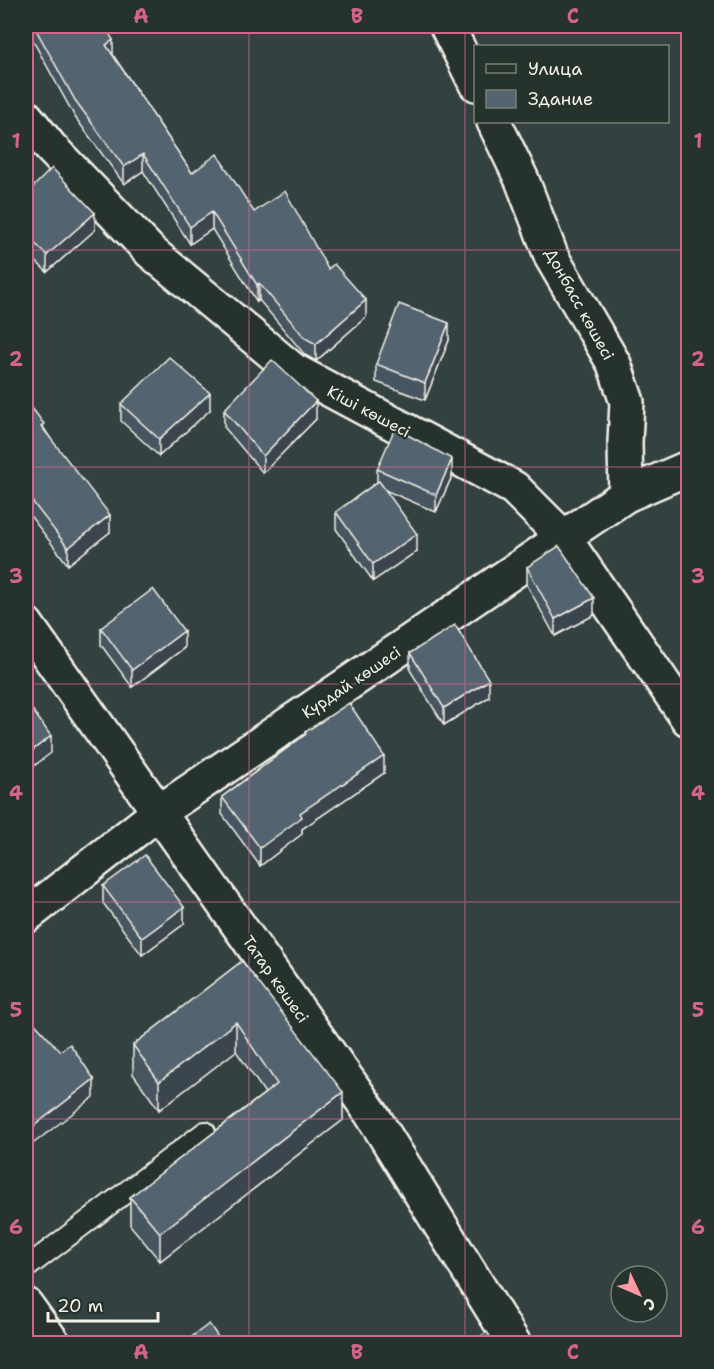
<svg xmlns="http://www.w3.org/2000/svg" width="714" height="1369" font-family="'Shantell Sans',sans-serif">
<style>
.lines{fill:none;stroke-linecap:round;stroke-linejoin:round}
.lane-casing{stroke:#f4f1e8;stroke-width:24}
.street-casing{stroke:#f4f1e8;stroke-width:38}
.secondary-casing{stroke:#f4f1e8;stroke-width:38}
.lane{stroke:#26332d;stroke-width:20}
.street{stroke:#26332d;stroke-width:33}
.secondary{stroke:#26332d;stroke-width:33}
.wall{fill:#475560;stroke:#f4f1e8;stroke-width:1.5}
.shaded-wall{fill:#3a454e;stroke:#f4f1e8;stroke-width:1.5}
.building{fill:#536370;stroke:#f4f1e8;stroke-width:1.5}
.grid{fill:none;stroke:#d4648c;stroke-width:1.5;stroke-opacity:0.55}
.labels{text-anchor:middle;stroke-width:4.5;stroke-linejoin:round;paint-order:stroke}
.street-label{font-size:16px;fill:#f4f1e8;stroke:#26332d}
.neatline{fill:none;stroke:#d4648c;stroke-width:2}
.grid-label{font-size:20px;text-anchor:middle;font-weight:bold;fill:#d4648c}
</style>
<rect width="100%" height="100%" fill="#344141"/>
<filter id="ink" filterUnits="userSpaceOnUse"><feTurbulence type="fractalNoise" baseFrequency=".0167" numOctaves="2"/><feDisplacementMap in="SourceGraphic" scale="12" xChannelSelector="R" yChannelSelector="G"/><feConvolveMatrix kernelMatrix="1 2 1 2 8 2 1 2 1" color-interpolation-filters="sRGB"/></filter>
<g filter="url(#ink)">
<g class="lines">
<g class="lane-casing">
<polyline id="lane" points="26,1268 205,1132"/>
</g>
<g class="street-casing">
<g id="street">
<polyline points="447,26 476,84"/>
<polyline points="26,117 51,148 151,252 293,370 514,488 564,538 688,719"/>
<polyline points="494,122 522,180 552,258 614,364 627,402 625,442 626,495"/>
<polyline points="26,624 371,1113 514,1344"/>
<polyline points="26,916 159,812 626,495 688,468"/>
</g>
</g>
<g class="secondary-casing">
<polyline id="secondary" points="26,1305 54,1344"/>
</g>
<use href="#lane" class="lane"/>
<use href="#street" class="street"/>
<use href="#secondary" class="secondary"/>
</g>
<g class="wall">
<polygon points="26,26 105,26 113,55 192,173 254,212 328,269 366,317 316,361 305,355 259,300 257,302 212,229 190,244 143,171 124,184 75,117 26,28"/>
<polygon points="26,194 95,230 47,272 26,252"/>
<polygon points="449,340 425,400 376,382 376,364"/>
<polygon points="26,400 110,532 68,565 28,513 28,507 26,503"/>
<polygon points="121,404 210,410 159,456 121,421"/>
<polygon points="224,410 316,419 263,473 224,427"/>
<polygon points="377,469 452,476 436,512 385,490 417,551 373,581 336,529 336,512 377,482"/>
<polygon points="527,567 594,615 555,636 527,585"/>
<polygon points="101,628 184,648 132,687 101,645"/>
<polygon points="410,653 489,697 444,725 410,670"/>
<polygon points="305,732 384,773 302,829 302,834 260,866 222,814 222,797 305,735"/>
<polygon points="103,886 184,924 142,955 103,903"/>
<polygon points="242,961 343,1120 160,1261 130,1225 130,1197 265,1093 236,1051 159,1110 133,1074 133,1045"/>
</g>
<g class="shaded-wall">
<polygon points="113,40 113,57 106,45"/>
<polygon points="143,154 143,171 124,184 124,167"/>
<polygon points="212,212 212,229 190,244 190,227"/>
<polygon points="95,213 95,230 47,272 47,255"/>
<polygon points="259,283 259,300 257,302 257,285"/>
<polygon points="366,300 366,317 316,361 316,344"/>
<polygon points="449,323 449,340 425,400 425,383"/>
<polygon points="210,393 210,410 159,456 159,439"/>
<polygon points="316,401 316,419 263,473 263,456"/>
<polygon points="452,459 452,476 436,512 436,495"/>
<polygon points="110,515 110,532 68,565 68,548"/>
<polygon points="417,534 417,551 373,581 373,564"/>
<polygon points="594,598 594,615 555,636 555,619"/>
<polygon points="184,631 184,648 132,687 132,670"/>
<polygon points="489,680 489,697 444,725 444,708"/>
<polygon points="51,736 51,753 26,772 26,755"/>
<polygon points="384,756 384,773 302,829 302,834 260,866 260,848 300,813"/>
<polygon points="184,907 184,924 142,955 142,938"/>
<polygon points="236,1022 236,1051 159,1110 159,1082"/>
<polygon points="94,1079 94,1097 26,1149 26,1132"/>
<polygon points="343,1092 343,1120 160,1261 160,1233"/>
</g>
<g class="building">
<polygon points="34,26 105,26 113,40 106,45 192,173 217,154 254,212 285,191 328,269 334,264 366,300 316,344 305,338 259,283 257,285 212,212 190,227 143,154 124,167 75,100"/>
<polygon points="52,168 95,213 47,255 26,235 26,194"/>
<polygon points="399,304 449,323 425,383 376,364"/>
<polygon points="169,357 210,393 159,439 121,404"/>
<polygon points="272,360 316,401 263,456 224,410"/>
<polygon points="26,400 44,424 41,426 110,515 68,548 28,496 31,494 26,486"/>
<polygon points="395,428 452,459 436,495 377,469"/>
<polygon points="379,481 417,534 373,564 336,512"/>
<polygon points="559,546 594,598 555,619 527,567"/>
<polygon points="153,589 184,631 132,670 101,628"/>
<polygon points="455,625 489,680 444,708 410,653"/>
<polygon points="26,701 51,736 26,755"/>
<polygon points="349,703 384,756 300,813 302,817 260,848 222,797 306,734 305,732"/>
<polygon points="145,855 184,907 142,938 103,886"/>
<polygon points="242,961 343,1092 160,1233 130,1197 277,1084 236,1022 159,1082 133,1045"/>
<polygon points="26,1014 60,1051 70,1044 94,1079 26,1132"/>
<polygon points="209,1324 223,1344 182,1344"/>
<polygon points="487,1332 495,1344 469,1344"/>
</g>
</g>
<path class="grid" d="M249,26v1318M465,26v1318M26,250h662M26,467h662M26,684h662M26,902h662M26,1119h662"/>
<g class="labels">
<g class="street-label">
<text transform="translate(580 304) rotate(61)" y="6">Донбасс көшесі</text>
<text transform="translate(369 411) rotate(28)" y="6">Кіші көшесі</text>
<text transform="translate(351 682) rotate(-34)" y="6">Күрдай көшесі</text>
<text transform="translate(276 979) rotate(55)" y="6">Татар көшесі</text>
</g>
</g>
<rect width="714" height="1369" fill="none" stroke="#26332d" stroke-width="66"/>
<rect x="474" y="45" width="195" height="78" fill="#26332d" stroke="#787f78" stroke-width="1.5"/>
<rect x="486" y="64" width="30" height="9" fill="#26332d" stroke="#787f78" stroke-width="1.5"/>
<text x="528" y="75" font-size="18" fill="#f4f1e8">Улица</text>
<rect x="486" y="90" width="30" height="18" fill="#536370" stroke="#787f78" stroke-width="1.5"/>
<text x="528" y="105" font-size="18" fill="#f4f1e8">Здание</text>
<g transform="translate(639 1294) rotate(134)"><circle r="28" fill="#26332d" stroke="#787f78" stroke-width="1.5"/>
<path d="M0-4.5L10 22L0 15L-10 22Z" fill="#ff9aa2"/>
<text y="-9" font-size="16" font-weight="bold" text-anchor="middle" fill="#f4f1e8">С</text>
</g>
<path d="M48 1312v9h110v-9" fill="none" stroke="#f4f1e8" stroke-width="3"/>
<text x="57" y="1312" font-size="18" fill="#f4f1e8" stroke="#26332d" stroke-width="4.5" paint-order="stroke">20 m</text>
<rect x="33" y="33" width="648" height="1303" class="neatline"/>
<g class="grid-label">
<text x="141" y="23">A</text>
<text x="357" y="23">B</text>
<text x="573" y="23">C</text>
<text x="16" y="148">1</text>
<text x="698" y="148">1</text>
<text x="16" y="366">2</text>
<text x="698" y="366">2</text>
<text x="16" y="583">3</text>
<text x="698" y="583">3</text>
<text x="16" y="800">4</text>
<text x="698" y="800">4</text>
<text x="16" y="1017">5</text>
<text x="698" y="1017">5</text>
<text x="16" y="1234">6</text>
<text x="698" y="1234">6</text>
<text x="141" y="1359">A</text>
<text x="357" y="1359">B</text>
<text x="573" y="1359">C</text>
</g>
</svg>
